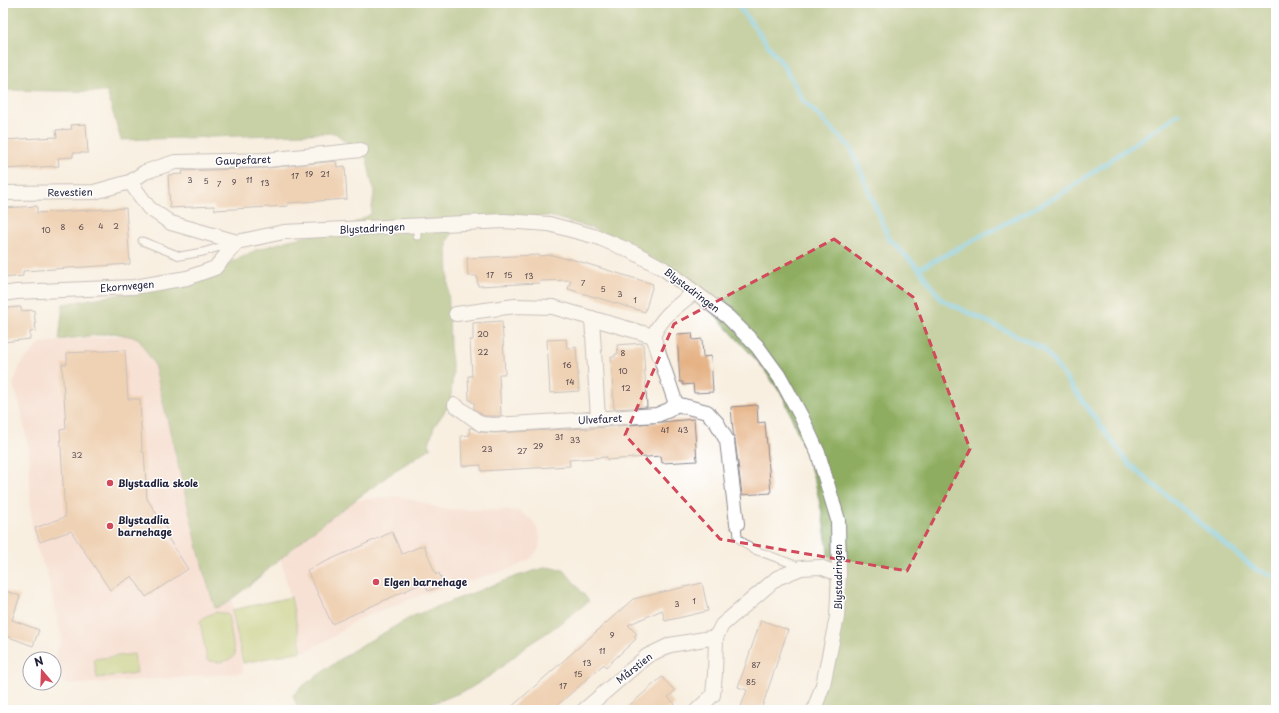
<svg xmlns="http://www.w3.org/2000/svg" width="1279" height="713" font-family="'Playpen Sans',sans-serif">
<style>
.built{fill:#f7d1c7}
.green{fill:#b4c96d;stroke:#6b7654}
.forest{fill:#8fad60;stroke:#58684e}
.lines{fill:none;stroke-linecap:round;stroke-linejoin:round}
.stream{stroke:#5bc0d9;stroke-width:5}
.building{fill:#e4ae7f}
.lane-casing{stroke:#8d888e;stroke-width:9}
.street-casing{stroke:#8d888e;stroke-width:16}
.lane{stroke:#fff;stroke-width:7}
.street{stroke:#fff;stroke-width:14}
.marked{fill:none;stroke:#d1495b;stroke-width:3;stroke-dasharray:8 5;stroke-linejoin:round}
.poi-dot{fill:#d1495b;stroke:#fff;stroke-width:1.5}
.labels{text-anchor:middle;stroke-width:3;stroke-linejoin:round;paint-order:stroke}
.number-label{font-size:8px;fill:#52454c}
.street-label{font-size:10px;fill:#22223b;stroke:#fff}
.poi-label{font-size:10px;font-weight:bold;fill:#22223b;stroke:#fff;text-anchor:start}
</style>
<rect width="100%" height="100%" fill="#fff"/>
<filter id="ink" filterUnits="userSpaceOnUse"><feTurbulence type="fractalNoise" baseFrequency=".025" numOctaves="2"/><feDisplacementMap in="SourceGraphic" scale="8" xChannelSelector="R" yChannelSelector="G"/><feConvolveMatrix kernelMatrix="1 2 1 2 8 2 1 2 1" color-interpolation-filters="sRGB"/></filter>
<filter id="wash" filterUnits="userSpaceOnUse"><feTurbulence type="fractalNoise" baseFrequency=".012" numOctaves="4" result="noise"/><feDisplacementMap in="SourceGraphic" scale="16" xChannelSelector="R" yChannelSelector="G"/><feGaussianBlur stdDeviation="0.9" result="paint"/><feColorMatrix in="noise" values="0 0 0 0 0 0 0 0 0 0 0 0 0 0 0 0 0 1.4 0 .05"/><feComposite in="paint" operator="in"/></filter>
<g filter="url(#wash)">
<rect width="100%" height="100%" fill="#f8efe0"/>
<g class="built">
<polygon points="171,331 232,599 243,673 67,685 54,673 54,660 62,639 47,573 34,542 31,516 29,450 20,405 13,384 21,363 41,343"/>
<polygon points="399,496 443,509 519,511 533,521 540,536 539,549 530,559 513,568 421,595 356,620 333,637 304,652 273,529 343,502"/>
</g>
<g class="green">
<polygon points="291,597 302,651 243,663 232,610"/>
<path d="M216,612l12,2 7,41c-8,8 -17,8 -28,5l-7,-39 6,-5z"/>
<polygon points="134,654 137,673 97,678 94,659"/>
</g>
<g class="forest">
<polygon points="3,3 1276,3 1276,710 813,710 834,617 827,545 822,513 816,486 807,456 784,398 760,364 709,308 592,228 549,216 456,224 447,242 450,345 453,372 450,404 434,427 429,444 431,448 396,470 312,532 251,584 224,605 215,608 204,573 154,364 138,338 114,333 59,340 63,304 144,290 222,266 256,250 289,240 349,226 371,214 374,193 367,159 335,133 121,140 107,92 3,90"/>
<polygon points="547,567 564,570 589,601 551,630 528,645 493,674 469,689 442,700 411,710 298,710 293,695 301,687 352,651 413,616 514,577"/>
</g>
<g class="lines">
<g class="stream">
<polyline points="736,3 784,66 802,99 851,148 889,239 919,269 942,300 1044,349 1129,464 1255,569 1276,577"/>
<polyline points="919,269 1061,194 1178,114"/>
</g>
</g>
<g id="blocks">
<g class="building">
<polygon points="86,124 88,153 73,153 73,157 58,158 59,166 3,169 3,140 57,137 56,130 72,129 71,125"/>
<polygon points="336,161 337,167 345,166 347,199 288,203 288,206 215,210 214,206 170,208 168,175 183,174 182,171 267,168"/>
<polygon points="37,206 37,213 126,208 130,264 23,271 23,276 3,278 3,208"/>
<polygon points="539,255 539,256 552,255 567,259 568,258 653,284 645,312 568,289 571,280 540,281 540,283 478,286 477,276 468,276 467,258"/>
<polygon points="21,307 21,311 34,310 36,331 30,332 30,339 3,342 3,308"/>
<polygon points="502,321 505,374 499,374 501,416 484,416 474,409 474,402 471,402 471,400 469,400 468,376 472,376 470,340 473,340 473,323"/>
<polygon points="692,333 693,340 702,339 703,357 711,356 713,392 694,393 693,384 683,385 683,382 680,382 677,334"/>
<polygon points="566,339 567,348 576,347 579,391 550,393 547,340"/>
<polygon points="643,343 647,407 614,409 611,357 615,357 615,354 618,354 617,345"/>
<polygon points="125,350 128,399 140,399 142,452 144,452 147,499 169,533 166,535 188,569 146,597 132,576 110,590 71,531 40,542 35,528 65,517 60,430 66,429 62,364 67,364 67,353"/>
<polygon points="757,405 758,423 765,422 771,493 742,495 735,440 733,431 731,407"/>
<polygon points="694,419 697,461 662,463 661,456 607,460 607,457 569,460 570,466 481,471 481,465 462,466 461,436 470,435 469,428 472,428 480,432 494,433 586,428 586,429"/>
<polygon points="392,532 402,554 424,545 436,575 439,573 444,585 428,591 425,582 332,624 307,570"/>
<polygon points="702,583 708,611 665,621 662,610 628,625 637,634 634,636 636,639 606,667 604,664 552,710 508,710 633,599"/>
<polygon points="3,590 20,596 12,620 39,630 33,646 6,636 5,639 3,639"/>
<polygon points="761,620 788,630 761,710 750,710 741,707 747,690 738,687"/>
<polygon points="662,677 675,691 668,697 675,704 668,710 624,710"/>
</g>
</g>
</g>
<g filter="url(#ink)">
<use href="#blocks" fill-opacity="0" stroke="#8d888e" stroke-width="1"/>
<g class="lines">
<g class="lane-casing">
<g id="lane">
<polyline points="417,236 417,226"/>
<polyline points="142,241 180,256 203,252 233,243"/>
<polyline points="737,524 738,538 752,549 801,567"/>
</g>
</g>
<g class="street-casing">
<g id="street">
<polyline points="130,182 145,172 175,162 267,160 361,150"/>
<polyline points="3,193 94,192 130,182 149,208 171,223 237,242 284,232 504,221 549,224 597,237 635,253 664,269 728,317 757,346 781,379 801,416 818,453 838,520 839,574 837,617 823,685 814,710"/>
<polyline points="3,294 16,292 134,287 187,278 215,268 237,242"/>
<polyline points="592,318 598,419"/>
<path d="M653,336c10,-21 24,-30 42,-44"/>
<polyline points="676,404 707,412 717,423 727,441 737,524"/>
<polyline points="455,405 481,424 494,425 657,415 669,410 676,404 653,336 553,307 515,306 456,314"/>
<polyline points="584,710 647,656 670,645 716,637"/>
<polyline points="697,710 713,695 715,674 716,637 722,625 777,578 801,568 820,567 839,574"/>
</g>
</g>
<use href="#lane" class="lane"/>
<use href="#street" class="street"/>
</g>
</g>
<path d="M0 0H1279V713H0ZM834,239l79,58 57,152 -63,122 -187,-32 -95,-104 49,-111z" fill="#f8efe0" fill-opacity=".55" fill-rule="evenodd"/>
<path class="marked" d="M834,239l79,58 57,152 -63,122 -187,-32 -95,-104 49,-111z"/>
<g class="poi-dot">
<circle cx="110" cy="483" r="4"/>
<circle cx="110" cy="526" r="4"/>
<circle cx="376" cy="582" r="4"/>
</g>
<g class="labels">
<g class="number-label">
<text x="309" y="177">19</text>
<text x="325" y="177">21</text>
<text x="295" y="179">17</text>
<text x="190" y="183">3</text>
<text x="249" y="183">11</text>
<text x="206" y="184">5</text>
<text x="234" y="185">9</text>
<text x="265" y="186">13</text>
<text x="219" y="187">7</text>
<text x="101" y="229">4</text>
<text x="116" y="229">2</text>
<text x="63" y="230">8</text>
<text x="81" y="230">6</text>
<text x="46" y="233">10</text>
<text x="490" y="278">17</text>
<text x="508" y="278">15</text>
<text x="529" y="279">13</text>
<text x="583" y="286">7</text>
<text x="603" y="292">5</text>
<text x="620" y="297">3</text>
<text x="635" y="303">1</text>
<text x="483" y="337">20</text>
<text x="483" y="355">22</text>
<text x="623" y="356">8</text>
<text x="567" y="368">16</text>
<text x="623" y="374">10</text>
<text x="570" y="385">14</text>
<text x="626" y="391">12</text>
<text x="665" y="433">41</text>
<text x="683" y="433">43</text>
<text x="559" y="440">31</text>
<text x="575" y="443">33</text>
<text x="538" y="449">29</text>
<text x="487" y="452">23</text>
<text x="522" y="454">27</text>
<text x="77" y="458">32</text>
<text x="694" y="604">1</text>
<text x="677" y="607">3</text>
<text x="612" y="638">9</text>
<text x="602" y="654">11</text>
<text x="587" y="666">13</text>
<text x="756" y="668">87</text>
<text x="578" y="677">15</text>
<text x="751" y="685">85</text>
<text x="563" y="689">17</text>
</g>
<g class="street-label">
<text transform="translate(243 160) rotate(-2)" y="4">Gaupefaret</text>
<text transform="translate(70 192) rotate(-1)" y="4">Revestien</text>
<text transform="translate(372 228) rotate(-3)" y="4">Blystadringen</text>
<text transform="translate(127 286) rotate(-5)" y="4">Ekornvegen</text>
<text transform="translate(692 290) rotate(37)" y="4">Blystadringen</text>
<text transform="translate(600 419) rotate(-3)" y="4">Ulvefaret</text>
<text transform="translate(838 577) rotate(-90)" y="4">Blystadringen</text>
<text transform="translate(634 668) rotate(-38)" y="4">Mårstien</text>
</g>
<g class="poi-label">
<text x="118" y="487">Blystadlia skole</text>
<text x="118" y="524">Blystadlia<tspan x="118" dy="12">barnehage</tspan></text>
<text x="384" y="586">Elgen barnehage</text>
</g>
</g>
<rect width="1279" height="713" fill="none" stroke="#fff" stroke-width="16"/>
<g transform="translate(42 671) rotate(341)"><circle r="19" fill="#ffffff" stroke="#a7a7b1"/>
<path d="M0-3L7 15L0 10L-7 15Z" fill="#d1495b"/>
<text y="-6" font-size="11" font-weight="bold" text-anchor="middle" fill="#22223b">N</text>
</g>
</svg>
